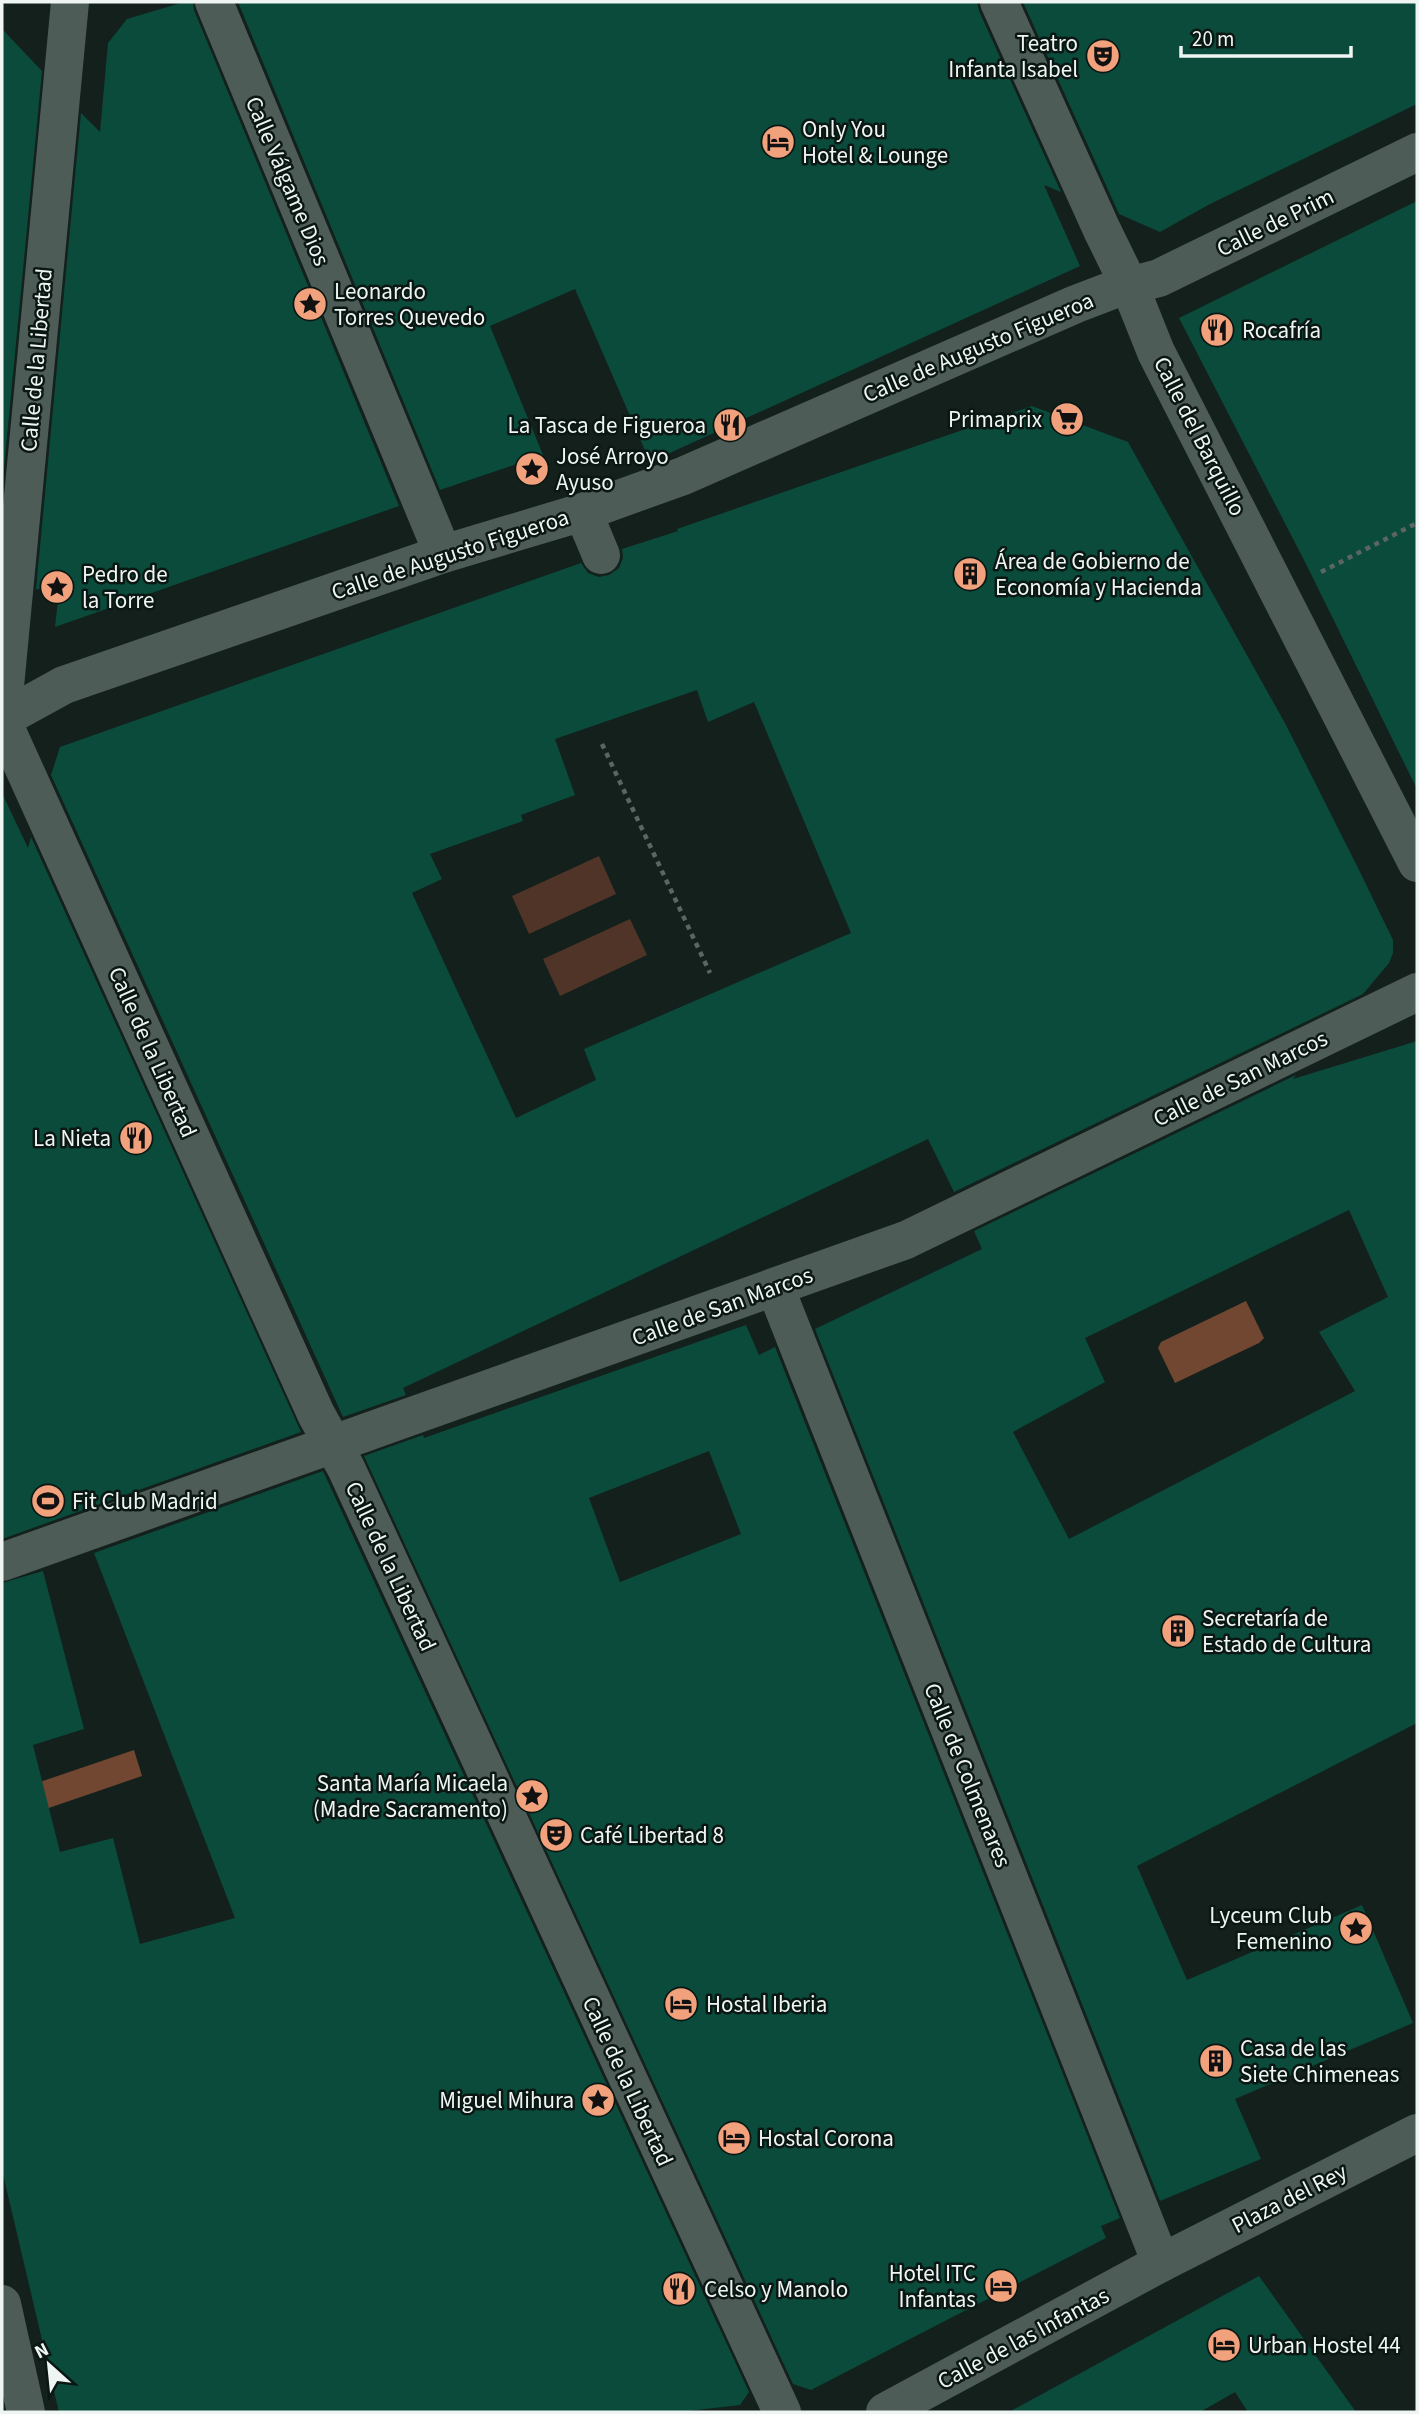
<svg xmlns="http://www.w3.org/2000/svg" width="1419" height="2414" font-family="'Source Sans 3',sans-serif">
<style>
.green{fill:#503427}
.water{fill:#724732}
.building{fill:#0a4b3c;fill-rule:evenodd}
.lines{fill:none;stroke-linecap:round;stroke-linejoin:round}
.path{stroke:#5b6662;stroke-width:4.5;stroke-dasharray:5 5;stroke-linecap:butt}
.minor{stroke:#4e5c57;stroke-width:38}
.labels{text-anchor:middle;stroke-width:5;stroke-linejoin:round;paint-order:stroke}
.poi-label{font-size:23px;fill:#eef5f2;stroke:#0b1713;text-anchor:start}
.street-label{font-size:23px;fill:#eef5f2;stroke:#0b1713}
</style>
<rect width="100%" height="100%" fill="#14201c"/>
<g class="green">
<polygon points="599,856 616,894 529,934 512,896"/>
<polygon points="630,919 647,955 560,996 543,959"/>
</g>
<g class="water">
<polygon points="1246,1301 1264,1338 1259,1343 1175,1383 1158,1348 1161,1342"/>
<polygon points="134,1750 142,1776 43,1810 34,1784"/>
</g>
<g class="building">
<polygon points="184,2 193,2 194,10 399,506 55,627 59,590 36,589 81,113 100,132 108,43 127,19"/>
<polygon points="238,2 977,2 979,11 1061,192 1044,185 1080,266 650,462 575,289 490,326 543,455 440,490"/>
<polygon points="1023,2 1417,2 1417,104 1210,204 1160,232 1119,214"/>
<polygon points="2,29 42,71 2,489"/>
<polygon points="1417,201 1417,789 1306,564 1179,318"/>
<path d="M1032,406l96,36 158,283 74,147 33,68v13l-4,10 -26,31 -409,198 -26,-53 -525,249 3,7 -63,22 -292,-642 9,-28 521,-184 7,10 11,4 10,-2 10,-7 4,-10 -1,-9 56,-18 -1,-2zM697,690l11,32 46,-20 97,231 -267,116 12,31 -80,38 -104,-225 30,-14 -12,-25 93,-33 -2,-6 54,-20 -20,-56z"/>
<polygon points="2,793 28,848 31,837 301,1432 2,1539"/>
<path d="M1417,1041v682l-280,143 50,114 175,-75 51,118 -178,76 26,60 -101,42 -345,-872 167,-80 -8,-18 322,-156 -3,4zM1349,1210l39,87 -69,35 36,59 -286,148 -56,-107 92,-50 -20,-44z"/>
<path d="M746,1325l13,30 16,-8 345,871 -19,8 5,12 -295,152 -18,-6 -429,-928 59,-21 1,3zM709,1451l32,83 -121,48 -31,-84z"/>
<polygon points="323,1471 749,2392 740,2405 679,2412 59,2412 2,2170 2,1583 43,1571 84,1729 33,1745 60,1852 113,1838 140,1944 235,1918 94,1553"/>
<polygon points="1259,2276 1356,2412 1248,2412 1235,2392 1200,2412 1009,2412"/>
</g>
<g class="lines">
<g class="path">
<polyline points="1321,572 1417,523"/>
<polyline points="602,744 710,973"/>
</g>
<g class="minor">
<polyline points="214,2 443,554"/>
<polyline points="999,2 1102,230 1130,287 1156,352 1417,863"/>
<polyline points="583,512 601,555"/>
<polyline points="2,718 70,2"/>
<polyline points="2,719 64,685 443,554 583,512 683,476 1076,304 1110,291 1159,278 1417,152"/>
<polyline points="2,720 316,1414 346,1468 782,2412"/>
<polyline points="775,1287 1161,2263"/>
<polyline points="2,1562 906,1240 1417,992"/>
<polyline points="2,2304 26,2412"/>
<polyline points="885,2412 1161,2263 1417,2133"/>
</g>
</g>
<defs>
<g id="theatre-disc" transform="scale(1.75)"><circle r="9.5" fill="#f1a17c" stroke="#0b1713"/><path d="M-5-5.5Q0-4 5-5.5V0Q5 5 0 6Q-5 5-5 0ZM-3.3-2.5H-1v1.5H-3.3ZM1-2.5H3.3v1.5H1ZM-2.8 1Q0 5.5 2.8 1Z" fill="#111"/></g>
<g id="hotel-disc" transform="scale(1.75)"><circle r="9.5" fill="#f1a17c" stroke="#0b1713"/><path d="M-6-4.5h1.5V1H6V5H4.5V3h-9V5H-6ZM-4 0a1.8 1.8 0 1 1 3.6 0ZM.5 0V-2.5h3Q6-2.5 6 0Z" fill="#111"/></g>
<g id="sight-disc" transform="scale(1.75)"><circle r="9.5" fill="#f1a17c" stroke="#0b1713"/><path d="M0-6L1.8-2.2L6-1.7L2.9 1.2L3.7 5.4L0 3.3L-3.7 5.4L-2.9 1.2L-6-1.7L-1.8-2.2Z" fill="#111"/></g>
<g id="restaurant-disc" transform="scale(1.75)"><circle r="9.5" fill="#f1a17c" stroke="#0b1713"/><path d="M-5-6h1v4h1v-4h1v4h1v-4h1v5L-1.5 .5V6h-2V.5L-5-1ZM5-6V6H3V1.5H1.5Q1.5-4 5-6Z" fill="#111"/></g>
<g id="supermarket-disc" transform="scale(1.75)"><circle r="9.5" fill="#f1a17c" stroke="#0b1713"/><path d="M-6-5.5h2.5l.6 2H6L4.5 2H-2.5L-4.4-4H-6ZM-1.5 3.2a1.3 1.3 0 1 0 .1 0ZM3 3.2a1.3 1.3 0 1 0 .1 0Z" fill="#111"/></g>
<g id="building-disc" transform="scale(1.75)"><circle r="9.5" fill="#f1a17c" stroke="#0b1713"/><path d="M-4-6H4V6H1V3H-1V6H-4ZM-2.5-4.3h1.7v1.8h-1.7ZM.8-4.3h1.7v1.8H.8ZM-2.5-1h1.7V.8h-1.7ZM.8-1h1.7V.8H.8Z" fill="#111"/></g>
<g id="stadium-disc" transform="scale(1.75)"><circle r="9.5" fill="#f1a17c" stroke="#0b1713"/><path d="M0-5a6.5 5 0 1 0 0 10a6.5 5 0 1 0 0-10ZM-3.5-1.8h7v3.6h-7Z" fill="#111"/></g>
</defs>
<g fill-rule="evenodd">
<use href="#theatre-disc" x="1103" y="56"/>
<use href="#hotel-disc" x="778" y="142"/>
<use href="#sight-disc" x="310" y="304"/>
<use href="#restaurant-disc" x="1217" y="330"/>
<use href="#supermarket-disc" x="1067" y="419"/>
<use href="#restaurant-disc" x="730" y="425"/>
<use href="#sight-disc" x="532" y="469"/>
<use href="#building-disc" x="970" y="574"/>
<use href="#sight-disc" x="57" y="587"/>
<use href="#restaurant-disc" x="136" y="1138"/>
<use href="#stadium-disc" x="48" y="1501"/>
<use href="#building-disc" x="1178" y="1631"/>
<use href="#sight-disc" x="532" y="1796"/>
<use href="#theatre-disc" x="556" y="1835"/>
<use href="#sight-disc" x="1356" y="1928"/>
<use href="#hotel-disc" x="681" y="2004"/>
<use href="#building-disc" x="1216" y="2061"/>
<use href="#sight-disc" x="598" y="2100"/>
<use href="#hotel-disc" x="734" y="2138"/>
<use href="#hotel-disc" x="1001" y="2286"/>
<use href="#restaurant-disc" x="679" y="2289"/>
<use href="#hotel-disc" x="1224" y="2345"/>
</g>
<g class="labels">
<g class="poi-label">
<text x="1078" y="51" text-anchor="end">Teatro<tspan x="1078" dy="26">Infanta Isabel</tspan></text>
<text x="802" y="137">Only You<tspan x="802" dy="26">Hotel &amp; Lounge</tspan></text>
<text x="334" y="299">Leonardo<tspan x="334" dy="26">Torres Quevedo</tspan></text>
<text x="1242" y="338">Rocafría</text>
<text x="1042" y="427" text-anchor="end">Primaprix</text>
<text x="706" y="433" text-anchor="end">La Tasca de Figueroa</text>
<text x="556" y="464">José Arroyo<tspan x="556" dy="26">Ayuso</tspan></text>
<text x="995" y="569">Área de Gobierno de<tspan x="995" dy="26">Economía y Hacienda</tspan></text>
<text x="82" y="582">Pedro de<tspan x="82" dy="26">la Torre</tspan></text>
<text x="111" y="1146" text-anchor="end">La Nieta</text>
<text x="72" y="1509">Fit Club Madrid</text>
<text x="1202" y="1626">Secretaría de<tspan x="1202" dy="26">Estado de Cultura</tspan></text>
<text x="508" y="1791" text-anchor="end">Santa María Micaela<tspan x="508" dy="26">(Madre Sacramento)</tspan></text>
<text x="580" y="1843">Café Libertad 8</text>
<text x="1332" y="1923" text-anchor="end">Lyceum Club<tspan x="1332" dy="26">Femenino</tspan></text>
<text x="706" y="2012">Hostal Iberia</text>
<text x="1240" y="2056">Casa de las<tspan x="1240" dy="26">Siete Chimeneas</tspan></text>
<text x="574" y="2108" text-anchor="end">Miguel Mihura</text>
<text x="758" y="2146">Hostal Corona</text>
<text x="976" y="2281" text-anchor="end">Hotel ITC<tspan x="976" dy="26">Infantas</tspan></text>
<text x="704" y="2297">Celso y Manolo</text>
<text x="1248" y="2353">Urban Hostel 44</text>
</g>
<g class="street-label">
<text transform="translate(288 181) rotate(67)" y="8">Calle Válgame Dios</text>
<text transform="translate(1275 222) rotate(-26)" y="8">Calle de Prim</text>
<text transform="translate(978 347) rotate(-23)" y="8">Calle de Augusto Figueroa</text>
<text transform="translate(36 360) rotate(-85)" y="8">Calle de la Libertad</text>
<text transform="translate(1200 436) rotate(63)" y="8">Calle del Barquillo</text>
<text transform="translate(450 554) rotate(-18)" y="8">Calle de Augusto Figueroa</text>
<text transform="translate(153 1052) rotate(66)" y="8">Calle de la Libertad</text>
<text transform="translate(1240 1078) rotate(-26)" y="8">Calle de San Marcos</text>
<text transform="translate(722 1306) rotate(-20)" y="8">Calle de San Marcos</text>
<text transform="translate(391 1566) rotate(65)" y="8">Calle de la Libertad</text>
<text transform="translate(968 1775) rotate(68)" y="8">Calle de Colmenares</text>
<text transform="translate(628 2081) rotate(65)" y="8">Calle de la Libertad</text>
<text transform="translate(1289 2198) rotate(-27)" y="8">Plaza del Rey</text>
<text transform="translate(1023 2338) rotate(-28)" y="8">Calle de las Infantas</text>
</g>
</g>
<rect width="1419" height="2414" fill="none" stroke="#eef5f2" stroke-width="7"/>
<g transform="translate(49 2365) rotate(333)" stroke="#0b1713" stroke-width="5" paint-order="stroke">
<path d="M0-5L12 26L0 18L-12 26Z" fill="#eef5f2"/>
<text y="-10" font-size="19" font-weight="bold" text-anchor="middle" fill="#eef5f2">N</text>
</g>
<path d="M1181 46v10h170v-10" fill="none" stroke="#eef5f2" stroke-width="3.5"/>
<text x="1192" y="46" font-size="21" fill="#eef5f2" stroke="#0b1713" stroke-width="5" paint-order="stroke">20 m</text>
</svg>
